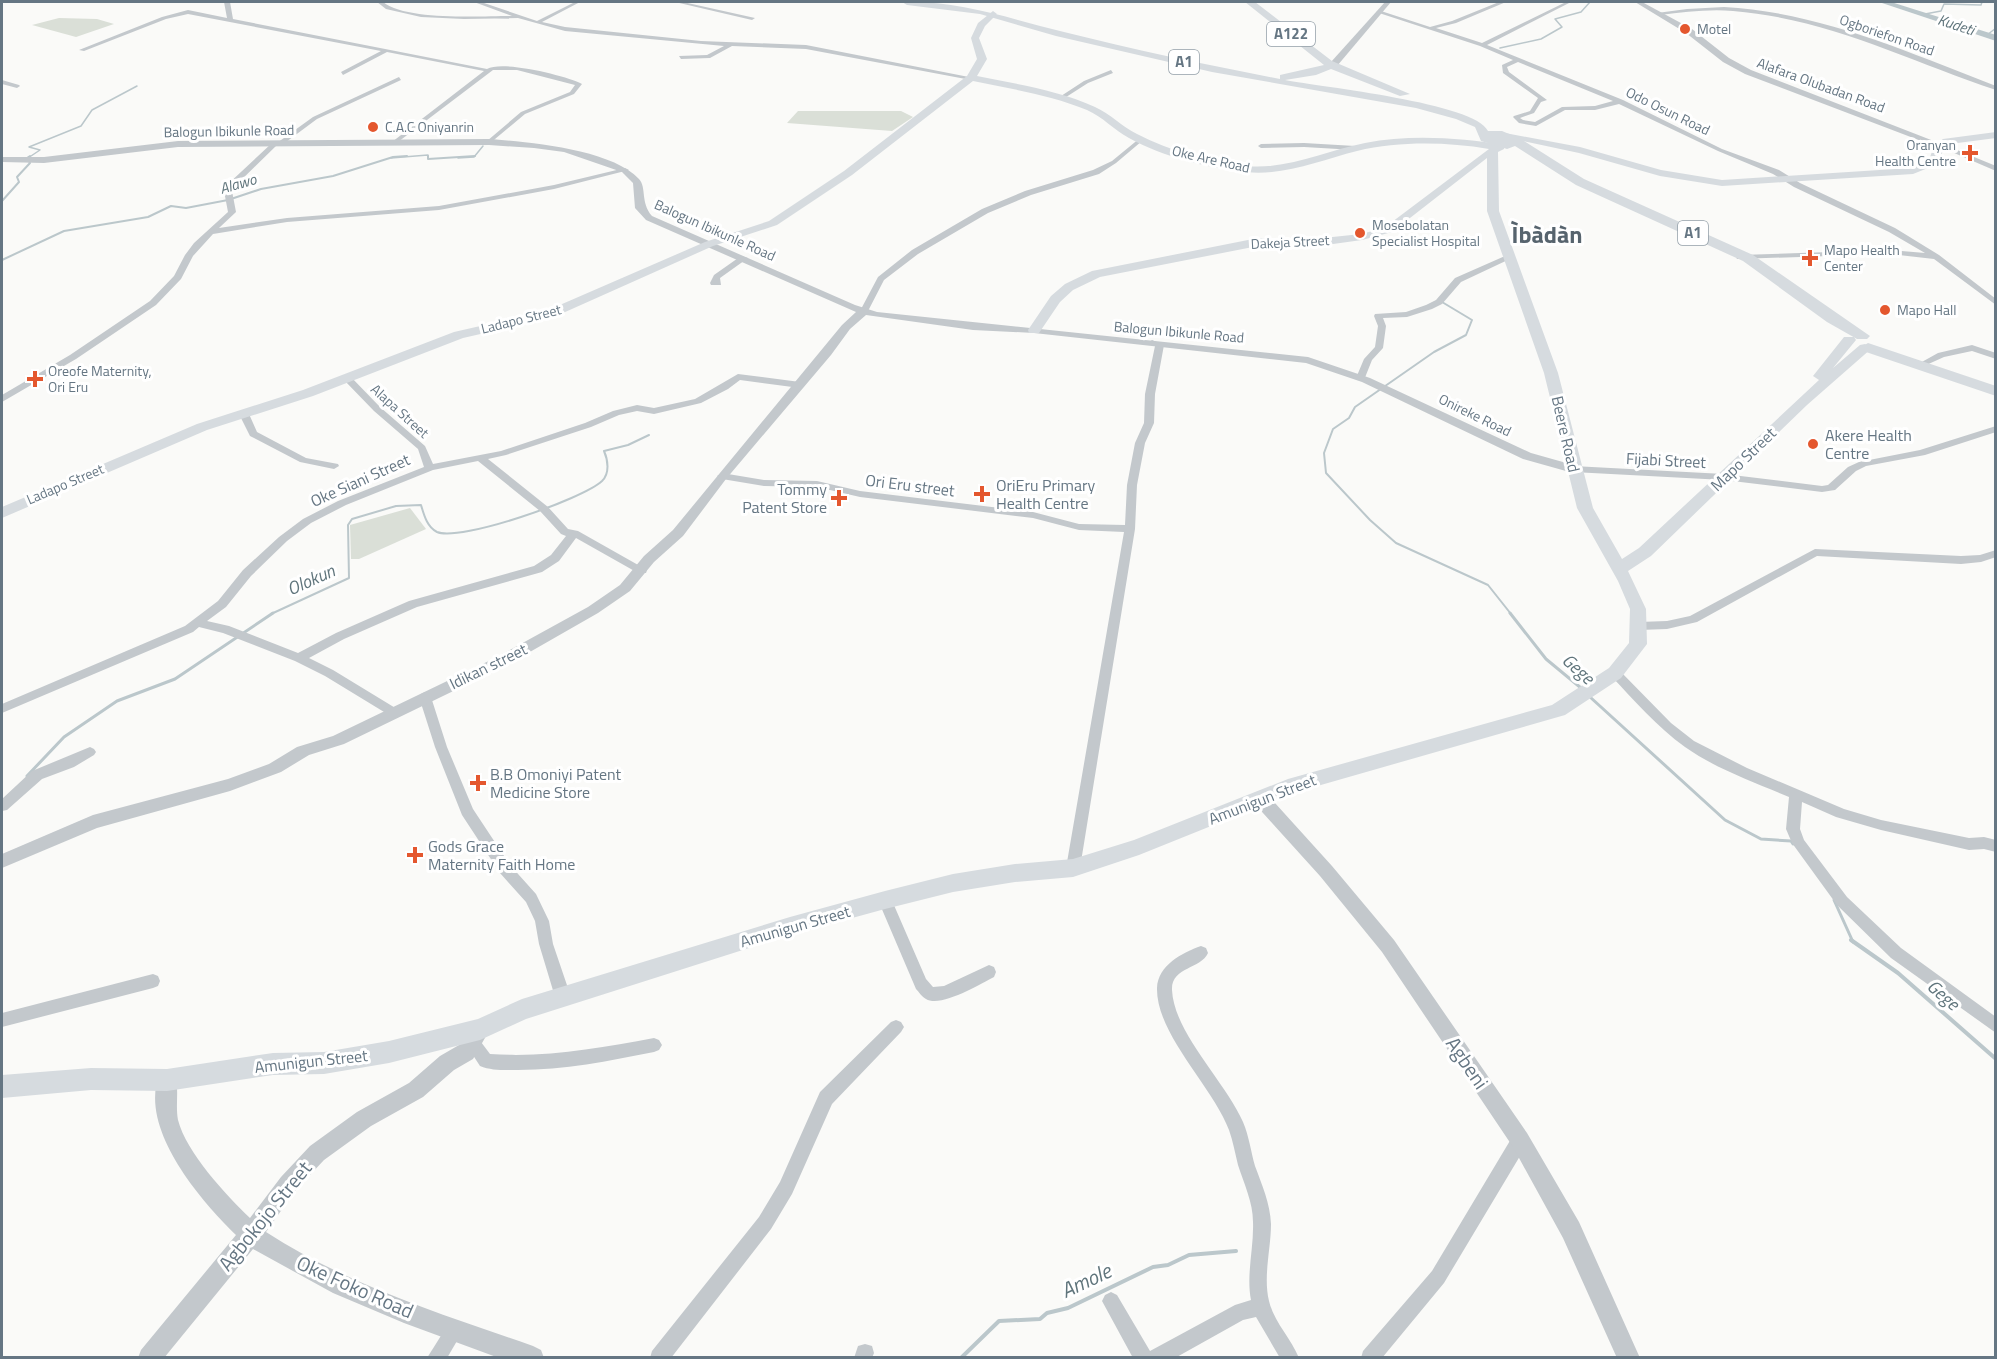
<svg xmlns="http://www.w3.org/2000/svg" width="1997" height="1359" font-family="'Titillium Web',sans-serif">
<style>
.green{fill:#dadfd7}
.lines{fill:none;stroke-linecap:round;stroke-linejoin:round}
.stream-far3{stroke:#bbc7cb;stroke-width:1.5}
.stream-far2{stroke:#bbc7cb;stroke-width:2}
.stream-far1{stroke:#bbc7cb;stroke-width:3}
.stream{stroke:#bbc7cb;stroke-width:4}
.river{fill:#bbc7cb;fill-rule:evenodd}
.minor{fill:#c3c8cc;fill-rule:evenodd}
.tertiary{fill:#c3c8cc;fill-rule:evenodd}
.secondary{fill:#d6dbdf;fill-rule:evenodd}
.trunk{fill:#d6dbdf;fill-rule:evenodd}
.poi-dot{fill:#e4572e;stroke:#fff;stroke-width:2}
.labels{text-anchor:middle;stroke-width:6;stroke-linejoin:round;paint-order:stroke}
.far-poi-label{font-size:14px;fill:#657683;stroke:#fff;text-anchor:start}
.far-street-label{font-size:14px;fill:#657683;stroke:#fff}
.far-water-label{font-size:15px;font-style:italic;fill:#60757c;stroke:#fff}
.shield{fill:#fff;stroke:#939fa8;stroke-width:1.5}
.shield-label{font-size:15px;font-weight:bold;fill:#657683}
.street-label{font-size:16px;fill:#657683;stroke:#fff}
.poi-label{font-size:16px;fill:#657683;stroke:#fff;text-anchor:start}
.water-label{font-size:18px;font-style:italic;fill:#60757c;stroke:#fff}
.near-street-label{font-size:20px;fill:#657683;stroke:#fff}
.near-water-label{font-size:21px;font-style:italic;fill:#60757c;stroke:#fff}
.far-town-label{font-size:24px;font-weight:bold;fill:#57646e;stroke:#fff}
</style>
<rect width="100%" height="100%" fill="#fafaf8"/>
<g class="green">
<polygon points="59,18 97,19 114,24 76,37 32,25"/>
<polygon points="798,111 901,111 913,117 892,131 787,123"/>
<polygon points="410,508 426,529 359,559 351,559 350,525"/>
</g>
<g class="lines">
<g class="stream-far3">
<polyline points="1925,14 1941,11 1944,4 1981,5 1982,2"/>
<polyline points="1987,35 1996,28"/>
<polyline points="1500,48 1541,39 1562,27 1555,19 1581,12 1590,2"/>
<polyline points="28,158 40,150 29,147 81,126 92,110 137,86"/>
<polyline points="391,158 428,155 428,158"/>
<polyline points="458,158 474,157 483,146"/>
</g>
<g class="stream-far2">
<polyline points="428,156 428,159 475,156"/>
<polyline points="2,201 19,182 17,177 30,163 27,158 30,156"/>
<polyline points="2,260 64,231 148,217 171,206 186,208 228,200 261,189 333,176 393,157 407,156"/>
<polyline points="1442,302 1472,320 1466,335 1434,352 1355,407 1349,418 1333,429 1324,453 1326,473 1370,520 1396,543 1488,585 1511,614"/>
<path d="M271,614l78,-36 -1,-53 4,-6 44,-13 25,-1c3,10 6,22 16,27 23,10 146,-33 165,-51 8,-8 6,-21 2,-30l24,-6 21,-10"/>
</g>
<g class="stream-far1">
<polyline points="1510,613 1546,659 1581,688"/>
<polyline points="1590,697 1725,820 1761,839 1791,841 1793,844"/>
<polyline points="27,776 64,737 117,701 175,679 273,613"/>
<polyline points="1834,900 1853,942"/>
</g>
<g class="stream">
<polyline points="1851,940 1898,973 1996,1059"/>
<polyline points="961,1358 999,1321 1040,1319 1047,1313 1068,1308 1153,1267 1168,1265 1189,1255 1236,1251"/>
</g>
<polygon class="river" points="1879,2 1891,2 1996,35 1996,41"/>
<g class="minor">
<path d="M224,2h6l3,17 254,50c16,-9 80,7 95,15l-8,10 -49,20 -36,30 -2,-1v-2l34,-29 49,-20 5,-7 -58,-15h-24l-99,75 -3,-2 1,-1 92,-71 -97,-19 -44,23 -2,-3 40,-21 -193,-37 -22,5 -82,32 -5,-1 83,-33 26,-7 39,8z"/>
<path d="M377,2h6c24,19 97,14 129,14l-38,-14h7l56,19 38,-19h5l-38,20 23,5 136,14 105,4 168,33 -3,2 -165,-31 -74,-3 -22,12 -29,1 -2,-3 28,-1 17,-9 -159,-15 -47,-13 -54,1 -43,-2 -35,-8z"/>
<polygon points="675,2 683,2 755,18 752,20"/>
<polygon points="929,2 936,2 933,4"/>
<path d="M1499,2h7l-50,21 -20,5 46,15 84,-41h5l-84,43 136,55 99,49 57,21 21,13 95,45 44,27 57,44v6l-62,-46 -44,-5 -153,5 -1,-2 4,-2 150,-5 35,3 -36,-21 -95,-45 -21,-13 -55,-23 -99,-47 -24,6h-30l-29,16 -17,-3 -6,-6 1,-1 16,-5 8,-13 -35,-25 -1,-8 11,-5 -33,-14 -104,-34 5,-1 49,16 22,-6zM1518,62l95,39 -18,5 -33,1 -27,15 -12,-2 -3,-2 14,-5 7,-11 6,-2 -38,-28 -2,-5z"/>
<path d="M1724,7c95,5 184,45 272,79v4c-90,-30 -166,-71 -263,-79 -24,-2 -49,1 -73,4l-3,-2 30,-4z"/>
<polygon points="1111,70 1113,73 1088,83 1063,99 1058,98 1084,81"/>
<polygon points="399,77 401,80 317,119 282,145 277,145 233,188 232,191 236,212 219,228 287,218 439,206 554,185 625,168 629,170 554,189 439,210 287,222 213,234 193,256 181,279 156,305 76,359 2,402 2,395 70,355 150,301 174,276 185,255 194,243 228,212 224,191 227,185 272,143 277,143 313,117"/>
<polygon points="2,80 19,85 20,86 17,88 2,84"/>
<polygon points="1140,138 1143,140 1142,141 1116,163 1099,174 1031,195 988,213 918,254 884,280 867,313 860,311 878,277 912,250 982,209 1025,191 1093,170 1112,161"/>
<polygon points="1304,143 1355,146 1358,148 1355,150 1304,147 1261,148 1258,146 1261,144"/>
<polygon points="1940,143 1996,166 1996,171 1938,146 1937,145"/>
<polygon points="741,256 748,258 720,278 721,285 711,285 710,283 714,275"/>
<polygon points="1505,256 1512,258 1461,282 1442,304 1432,309 1407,317 1383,318 1386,326 1383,348 1372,360 1364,380 1358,380 1356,378 1364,359 1375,347 1378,326 1374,316 1375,314 1406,312 1426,305 1436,300 1455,278"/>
<polygon points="1152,340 1164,345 1155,394 1154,423 1145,443 1137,485 1135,529 1080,868 1078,872 1073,874 1068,872 1066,868 1124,532 1079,530 1033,518 860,497 817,487 764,486 722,479 717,476 722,473 764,480 817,481 860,491 1033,512 1079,524 1125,525 1127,485 1135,443 1144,423 1145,394 1155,346 1148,343"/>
<polygon points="1972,345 1996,353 1996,359 1972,351 1944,357 1924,366 1920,363 1938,353"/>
<path d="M738,374l62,8 5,3 -5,3 -60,-8 -12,9 -27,14 -47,11 -17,-3 -18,4 -28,12 -85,28 -18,4 60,48 20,22 10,2 69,39 -1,3h-8l-62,-35 -17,23 -17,11 -125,35 -73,32 -35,19 24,12 64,39 2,3 -2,3h-8l-64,-39 -30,-15 -72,-28 -24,-6 -6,5 -191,81v-9l183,-78 33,-25 25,-31 36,-33 24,-18 35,-18 86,-34 -6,-18 -44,-38 -30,-31v-4h6l30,31 45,39 8,18 68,-13 84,-28 28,-12 24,-6 17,3 41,-9zM478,461l62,50 21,23 5,2 -15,19 -17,11 -125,35 -73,32 -38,20 -69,-27 -22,-5 19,-14 25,-31 36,-35 24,-18 35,-18 87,-35z"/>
<polygon points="244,411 249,414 257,432 306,458 338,464 339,466 334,469 300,462 250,436 239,414"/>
<polygon points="1996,426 1996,432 1925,455 1866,466 1856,471 1835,490 1822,492 1724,480 1573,472 1568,469 1573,466 1724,474 1822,486 1828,485 1848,467 1859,462 1920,450"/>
<polygon points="1815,549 1961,556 1980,555 1996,550 1996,557 1981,562 1961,564 1817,556 1697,622 1667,629 1639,630 1633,626 1639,622 1667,621 1690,616"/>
<path d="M1615,669l4,1 52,53 23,18 53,27 97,41 37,11 88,18 15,-1 12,3v12l-12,-3 -15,1 -88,-20 -45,-13 -34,-15 -2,27 4,11 43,57 54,51 95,69v16l-105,-75 -54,-53 -45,-62 -6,-14 3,-32c-35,-15 -73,-28 -104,-50 -28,-20 -51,-47 -74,-71l-2,-3 2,-3z"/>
<polygon points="425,692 429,694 431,697 447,747 473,809 510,865 536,894 549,921 553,944 571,997 568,1002 563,1004 558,1002 555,997 539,944 535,921 526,902 500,873 462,815 435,747 419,697 421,694"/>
<polygon points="90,747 94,749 96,752 94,755 74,767 42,779 7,810 2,811 2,799 32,771"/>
<path d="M885,894l5,2 36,83 7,8 11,-1 45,-21 5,2 2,5 -2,5c-14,7 -53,31 -68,22 -4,-2 -7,-7 -10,-10l-38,-89 2,-4z"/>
<path d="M1201,946l5,2 2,5c-7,16 -37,14 -36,37 2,43 53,91 71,132 6,14 8,30 12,44 7,19 15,37 16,58 0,25 -8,52 -2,77 5,21 22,37 30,57h-19l-24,-41 -13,3 -68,38h-42l-31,-57 3,-6 6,-3 6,3 33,56 85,-46 16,-5c-5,-26 3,-52 2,-78 0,-20 -9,-38 -15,-57 -3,-12 -5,-24 -9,-35 -16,-43 -73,-96 -72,-142 1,-23 25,-35 44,-42z"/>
<polygon points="153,974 158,976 160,981 158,986 153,988 2,1027 2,1013"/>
<polygon points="896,1020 901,1022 904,1027 901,1032 832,1104 792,1194 771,1229 671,1358 650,1358 652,1351 759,1217 780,1182 820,1092 891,1022"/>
<path d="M473,1036l5,2 12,16c56,4 110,-6 164,-16l5,2 3,5 -3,5 -5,2c-45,9 -90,18 -136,18 -12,0 -26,1 -38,-4l-15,-23 3,-5z"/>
<polygon points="1520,1132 1526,1134 1528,1140 1526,1146 1444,1283 1382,1358 1361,1358 1363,1351 1432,1271 1514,1134"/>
<polygon points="455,1320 461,1323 464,1329 447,1358 427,1358 449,1323"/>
<polygon points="865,1344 872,1346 874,1353 872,1358 854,1358 858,1346"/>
</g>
<g class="tertiary">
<polygon points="1385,2 1391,2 1337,66 1331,66 1331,62"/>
<polygon points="1635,2 1642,2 1692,29 1729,58 1751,70 1944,145 1937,147 1745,74 1723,62 1686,33"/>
<path d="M489,139c39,3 122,10 150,40 8,9 1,23 13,37l203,89 22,7 431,45 62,21 161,75 46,13 2,3 -6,4 -50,-14 -161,-77 -56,-19 -272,-30 -61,-3 -107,-15 -16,14 -19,26 -105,124 -43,57 -29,26 -24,29 -32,22 -91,52 -163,79 -35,11 -28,17 -51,19 -133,37 -95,40v-14l91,-39 135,-36 41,-15 28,-17 36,-11 164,-79 91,-50 32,-22 24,-29 29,-26 169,-205 14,-13 -210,-92 -11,-12 -2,-25 -11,-11 -58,-20 -30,-4 -45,-3 -311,2 -134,16 -42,-1v-5h42l134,-16z"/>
<polygon points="1260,791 1266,793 1332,866 1394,940 1527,1133 1579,1222 1640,1358 1617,1358 1563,1238 1513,1147 1382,952 1320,876 1254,803 1252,798 1254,793"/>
<path d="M480,1020l7,3 3,6 -17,30 -19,11 -31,27 -52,29 -47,34 -29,31 -29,41c82,53 175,82 267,114l8,4 3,8h-45l-95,-35 -71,-30 -80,-44 -89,109h-26l3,-8 95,-115c-36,-35 -99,-108 -76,-162l7,-3 7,3c6,14 1,31 4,47 8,32 48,75 72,98l31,-41 29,-31 47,-34 52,-29 31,-27 19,-11 14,-22z"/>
</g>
<g class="secondary">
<path d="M993,11l4,3 -12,12 -6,12 8,21 -10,17c39,8 81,14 118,31 16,7 27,20 42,27 32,17 73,28 109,32 41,4 79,-15 119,-23 46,-9 96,-5 139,2v4l-6,3 1,59 59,162 35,135 29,51 17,-11 180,-168 -6,-4 31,-39h10l2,3 -23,28 27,-23 5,-1 7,4 -65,57 -156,151 -23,15 18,38 1,35 -26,34 -56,37 -272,78 -154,62 -66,22 -58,5 -62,10 -68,17 -95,26 -264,84 -46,21 -91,23 -65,11 -51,1 -106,16 -76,-1 -89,8v-23l89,-7 76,1 106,-16 51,-1 65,-11 89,-22 44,-20 268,-82 95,-26 68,-17 62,-10 58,-5 61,-19 154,-61 264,-74 57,-37 20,-25 1,-34 -12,-28 -41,-73 -33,-135 -57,-162v-53l-95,74 -30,8 -58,8 -46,-2 -158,31 -27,13 -13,12 -21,31h-10l-1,-3 23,-34 14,-12 27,-13 166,-33 46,2 57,-6 23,-6 105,-79c-43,-7 -89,-8 -132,2 -36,9 -72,25 -111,21 -38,-4 -83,-15 -117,-34 -15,-8 -26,-21 -42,-28 -36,-15 -76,-21 -114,-29l-121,94 -75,50 -64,21 -159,71 -91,21 -150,58 -106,34 -205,88v-11l195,-83 106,-34 151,-58 92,-21 159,-69 64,-21 75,-50 123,-95 10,-17 -6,-21 7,-15z"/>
<polygon points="1996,132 1996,138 1950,144 1944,148 1938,164 1913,174 1722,186 1660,176 1579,153 1500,136 1505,133 1580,147 1661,170 1722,180 1911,168 1929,160 1934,146 1943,139"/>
</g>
<g class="trunk">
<path d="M902,2c55,-2 109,17 162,30 71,18 144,33 216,47v-4l44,-10 -79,-63h10l77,59 78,33 -10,2 -69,-27 -15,6 -31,5c36,7 191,23 203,51h14l19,8 63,40 169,76 117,81 -3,3h-10l-30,-17 -84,-61 -167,-76 -61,-39 -8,3 -26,-8 -6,-14 -19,-8 -40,-11 -204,-36 -156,-36 -76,-22 -73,-9z"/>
<polygon points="1868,343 1996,386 1996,396 1863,351 1860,348"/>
</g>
</g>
<g class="poi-dot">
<circle cx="1685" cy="29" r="6"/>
<circle cx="373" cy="127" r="6"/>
<path d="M1967 144h6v6h6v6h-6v6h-6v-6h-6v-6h6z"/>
<circle cx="1360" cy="233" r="6"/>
<path d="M1807 249h6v6h6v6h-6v6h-6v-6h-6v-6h6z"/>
<circle cx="1885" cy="310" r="6"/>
<path d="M32 370h6v6h6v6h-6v6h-6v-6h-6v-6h6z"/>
<circle cx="1813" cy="444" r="6"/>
<path d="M979 485h6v6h6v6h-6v6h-6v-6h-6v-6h6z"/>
<path d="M836 489h6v6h6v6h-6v6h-6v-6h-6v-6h6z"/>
<path d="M475 774h6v6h6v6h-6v6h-6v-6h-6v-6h6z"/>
<path d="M412 846h6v6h6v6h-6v6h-6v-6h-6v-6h6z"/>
</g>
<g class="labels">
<g class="far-poi-label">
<text x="1697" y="34">Motel</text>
<text x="385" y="132">C.A.C Oniyanrin</text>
<text x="1956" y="150" text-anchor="end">Oranyan<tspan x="1956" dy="16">Health Centre</tspan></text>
<text x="1372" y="230">Mosebolatan<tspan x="1372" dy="16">Specialist Hospital</tspan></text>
<text x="1824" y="255">Mapo Health<tspan x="1824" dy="16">Center</tspan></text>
<text x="1897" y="315">Mapo Hall</text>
<text x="48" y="376">Oreofe Maternity,<tspan x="48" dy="16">Ori Eru</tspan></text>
</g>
<g class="far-street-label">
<text transform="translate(1887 35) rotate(19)" y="5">Ogboriefon Road</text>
<text transform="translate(1821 85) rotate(20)" y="5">Alafara Olubadan Road</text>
<text transform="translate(1668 111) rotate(26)" y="5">Odo Osun Road</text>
<text transform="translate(229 131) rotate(-1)" y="5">Balogun Ibikunle Road</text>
<text transform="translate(1211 159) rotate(13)" y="5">Oke Are Road</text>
<text transform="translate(715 230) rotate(24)" y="5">Balogun Ibikunle Road</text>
<text transform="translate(1290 242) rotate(-3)" y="5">Dakeja Street</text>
<text transform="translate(521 319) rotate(-14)" y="5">Ladapo Street</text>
<text transform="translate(1179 332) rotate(5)" y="5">Balogun Ibikunle Road</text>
<text transform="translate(400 411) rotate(42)" y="5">Alapa Street</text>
<text transform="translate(1475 415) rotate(26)" y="5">Onireke Road</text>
<text transform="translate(65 484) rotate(-23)" y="5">Ladapo Street</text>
</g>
<g class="far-water-label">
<text transform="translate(1956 25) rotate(18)" y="5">Kudeti</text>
<text transform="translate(238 184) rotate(-16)" y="5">Alawo</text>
</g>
<g class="shield">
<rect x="1267" y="22" width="48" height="24" rx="4.5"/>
<rect x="1169" y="50" width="30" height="24" rx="4.5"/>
<rect x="1678" y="221" width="30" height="24" rx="4.5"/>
</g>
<g class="shield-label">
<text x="1291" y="39">A122</text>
<text x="1184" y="67">A1</text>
<text x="1693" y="238">A1</text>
</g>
<g class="street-label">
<text transform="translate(1566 434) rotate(77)" y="6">Beere Road</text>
<text transform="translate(1743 459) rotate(-44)" y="6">Mapo Street</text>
<text transform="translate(1666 460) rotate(3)" y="6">Fijabi Street</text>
<text transform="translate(360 480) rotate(-24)" y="6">Oke Siani Street</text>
<text transform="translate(910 485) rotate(7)" y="6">Ori Eru street</text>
<text transform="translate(488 666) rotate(-26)" y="6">Idikan street</text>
<text transform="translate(1262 799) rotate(-21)" y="6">Amunigun Street</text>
<text transform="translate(795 926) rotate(-16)" y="6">Amunigun Street</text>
<text transform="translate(311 1061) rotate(-6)" y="6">Amunigun Street</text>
</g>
<g class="poi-label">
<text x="1825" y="441">Akere Health<tspan x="1825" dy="18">Centre</tspan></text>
<text x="996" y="491">OriEru Primary<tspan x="996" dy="18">Health Centre</tspan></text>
<text x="827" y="495" text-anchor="end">Tommy<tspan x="827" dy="18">Patent Store</tspan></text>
<text x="490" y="780">B.B Omoniyi Patent<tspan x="490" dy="18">Medicine Store</tspan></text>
<text x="428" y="852">Gods Grace<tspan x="428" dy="18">Maternity Faith Home</tspan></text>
</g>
<g class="water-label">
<text transform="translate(311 580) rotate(-24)" y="6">Olokun</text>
<text transform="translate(1578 669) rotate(42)" y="6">Gege</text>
<text transform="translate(1943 995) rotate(41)" y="6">Gege</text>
</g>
<g class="near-street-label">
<text transform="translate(1467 1063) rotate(56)" y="7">Agbeni</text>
<text transform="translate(265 1216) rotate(-51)" y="7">Agbokojo Street</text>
<text transform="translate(355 1287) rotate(24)" y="7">Oke Foko Road</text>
</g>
<g class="near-water-label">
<text transform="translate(1086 1281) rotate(-25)" y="7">Amole</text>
</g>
<g class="far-town-label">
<text x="1547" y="243">Ìbàdàn</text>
</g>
</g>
<rect width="1997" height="1359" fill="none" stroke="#657683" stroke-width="6"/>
</svg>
